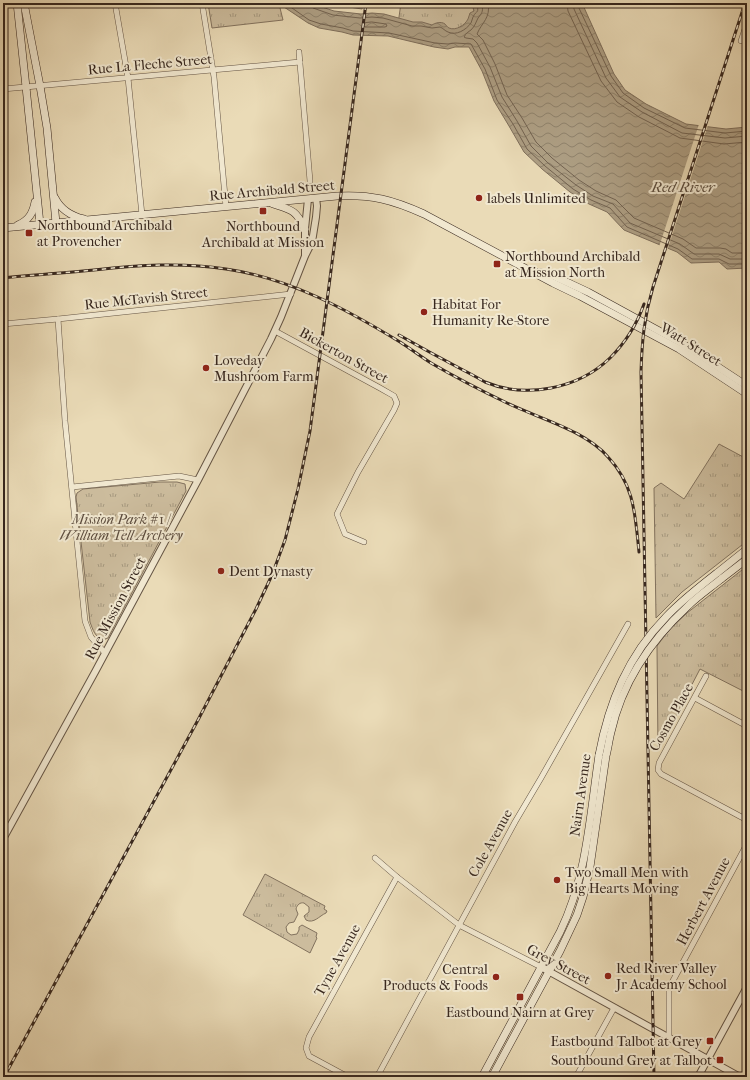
<svg xmlns="http://www.w3.org/2000/svg" width="750" height="1080" font-family="'IM FELL French Canon',serif">
<style>
.grass{fill:url(#grass-tufts);stroke:#82725e}
.forest{fill:url(#forest-firs);stroke:#82725e}
.water{fill:url(#water-waves);stroke:#7e6e5b}
.pier{fill:#eadbb7}
.lines{fill:none;stroke-linecap:round;stroke-linejoin:round}
.shore{stroke:#726250;stroke-width:1}
.minor-casing{stroke:#645444;stroke-width:6}
.tertiary-casing{stroke:#645444;stroke-width:8}
.secondary-casing{stroke:#37271e;stroke-width:8}
.minor{stroke:#f1e8d0;stroke-width:5}
.tertiary{stroke:#f1e8d0;stroke-width:6}
.secondary{stroke:#f1e8d0;stroke-width:7}
.rail-casing{stroke:#37271e;stroke-width:3}
.rail{stroke:#f1e8d0;stroke-width:1.5;stroke-dasharray:4.5;stroke-linecap:butt}
.secondary-bridge-casing{stroke:#37271e;stroke-width:8;stroke-linecap:butt}
.secondary-bridge{stroke:#f1e8d0;stroke-width:7}
.poi-dot{fill:#8f2418;stroke:#f1e8d0;stroke-width:1.5}
.labels{text-anchor:middle;stroke-width:4;stroke-linejoin:round;paint-order:stroke}
.street-label{font-size:14px;fill:#37271e;stroke:#f1e8d0}
.poi-label{font-size:14px;fill:#37271e;stroke:#f1e8d0;text-anchor:start}
.park-label{font-size:14px;font-style:italic;fill:#5c4c3e;stroke:#f1e8d0}
.water-label{font-size:15px;font-style:italic;fill:#5a4b3c;stroke:#f1e8d0}
</style>
<defs>
<pattern id="grass-tufts" width="24" height="20" patternUnits="userSpaceOnUse"><rect width="24" height="20" fill="#ccbc9d"/><path d="M3 7l-1-3M5 7V3M7 7l1-3M15 17l-1-3M17 17v-4M19 17l1-3" fill="none" stroke="#a6997f"/></pattern>
<pattern id="forest-firs" width="22" height="20" patternUnits="userSpaceOnUse"><rect width="22" height="20" fill="#ccbc9d"/><path d="M5 1l3.5 6h-7zM16 11l3.5 6h-7z" fill="#a6997f"/></pattern>
<pattern id="water-waves" width="16" height="10" patternUnits="userSpaceOnUse"><rect width="16" height="10" fill="#ad9e83"/><path d="M0 5q4-4 8 0t8 0" fill="none" stroke="#8e816b"/></pattern>
</defs>
<rect width="100%" height="100%" fill="#eadbb7"/>
<filter id="stains"><feTurbulence type="fractalNoise" baseFrequency=".005" numOctaves="4"/><feColorMatrix values="0 0 0 0 .2 0 0 0 0 .09 0 0 0 0 .02 0 0 0 .5 -.17"/></filter>
<radialGradient id="worn" r=".72"><stop offset=".6" stop-color="#630" stop-opacity="0"/><stop offset="1" stop-color="#630" stop-opacity=".3"/></radialGradient>
<g class="grass">
<polygon points="208,3 275,3 280,8 283,20 212,28"/>
<polygon points="401,3 472,3 474,11 470,34 398,24"/>
<polygon points="719,444 747,459 747,541 682,592 656,618 654,488 661,483 684,499"/>
<path d="M160,482h17l8,2 1,7 -78,147 -5,2c-8,-3 -10,-10 -13,-18l-14,-125 1,-4 6,-4z"/>
<polygon points="747,566 747,693 700,669 658,750 657,646 669,630 687,613"/>
<path d="M265,874l60,32 -1,3 3,2 -1,2c-7,3 -12,11 -20,7l-2,-4 5,-4v-5l-5,-4c-4,-1 -7,2 -8,6l2,5 -4,8 -5,1 -3,4 1,5 4,3 6,-1 2,-4v-3l3,-2 15,8 -1,4 1,1 -7,15 -67,-38z"/>
</g>
<polygon class="forest" points="329,3 363,3 362,9 330,4"/>
<path class="water" d="M278,3h32l24,8 27,3 11,-1 12,1 29,8h9l10,3c3,-2 9,-4 13,-1 1,1 2,3 4,4 7,3 16,-3 19,-9 1,-2 1,-4 2,-6l4,-2 -2,-8h110l32,71 11,16 21,14 40,20 40,5 21,-2v141l-20,1 -8,-7 -28,1 -14,-11 -53,-22 -17,-18 -18,-8 -19,-12 -28,-23 -18,-17 -15,-26 -15,-25 -12,-30 -13,-24h-14l-7,2 -14,-2 -46,-11 -35,-1 -11,-3 -23,-4 -11,-5z"/>
<polygon class="pier" points="699,124 708,125 667,251 659,247"/>
<g class="lines">
<g class="shore">
<polyline points="285,3 309,20 321,24 343,28 353,31 389,33 435,43 448,44 455,43 471,44 485,69 497,100 513,124 527,149 545,166 573,189 591,200 610,208 627,227 678,249 692,259 719,259 729,264 747,264"/>
<path d="M310,3l1,3 2,2 20,7 27,3 12,-1 11,1 29,8h9l11,2 8,-1c3,1 5,4 8,5 8,4 18,-2 23,-9 1,-2 1,-4 2,-6 4,-8 6,-2 4,-14"/>
<path d="M482,3c1,8 1,9 -4,15 -2,4 -3,8 -7,12 -3,2 -5,3 -7,7l2,1 7,1 4,4 13,24 12,30 15,24 14,25 17,17 28,22 17,11 20,8 17,19 50,21 14,10h25l11,5h17"/>
<path d="M488,3c3,15 -6,19 -11,31l6,6 12,24 12,31 15,23 14,24 16,16 27,22 17,11 20,9 18,18 49,21 13,9h24l6,1 6,4h15"/>
<polyline points="567,3 568,11 601,81 617,102 639,117 680,138 724,144 747,142"/>
<polyline points="573,3 574,9 606,78 620,97 642,112 682,133 725,138 747,136"/>
<polyline points="578,3 578,6 611,76 623,93 644,108 685,128 725,133 747,131"/>
<polygon points="372,22 386,24 387,26 385,27 365,27 364,26 365,23"/>
</g>
<g class="minor-casing">
<g id="minor">
<polyline points="3,3 5,3"/>
<polyline points="115,3 128,78 142,215"/>
<polyline points="202,3 214,77 226,207"/>
<polyline points="741,41 747,23"/>
<polyline points="299,52 310,181"/>
<polyline points="3,89 300,62"/>
<polyline points="58,319 65,421 85,621 91,637 105,653"/>
<polyline points="3,324 58,319 291,294"/>
<polyline points="275,331 380,388 394,396 397,403 394,410 358,472 337,514 345,534 364,542"/>
<polyline points="72,487 179,476 198,480"/>
<polyline points="706,676 659,763 658,770 661,774 747,820"/>
<polyline points="695,698 747,726"/>
<polyline points="375,858 397,877 459,925 541,967"/>
<polyline points="669,1038 669,988 747,844"/>
<polyline points="348,1077 309,1056 306,1048 309,1037 397,877"/>
<polyline points="377,1077 515,822 541,778 628,624"/>
<polyline points="576,1077 614,1008"/>
</g>
</g>
<g class="tertiary-casing">
<g id="tertiary">
<polyline points="305,255 305,229 308,199"/>
<polyline points="3,839 95,672 198,480 271,339 281,317 305,256 312,242 316,217 317,206 316,198"/>
<polyline points="541,967 740,1077"/>
<polyline points="698,1077 747,987"/>
</g>
</g>
<g class="secondary-casing">
<g id="secondary">
<polyline points="17,3 26,87 40,224"/>
<polyline points="24,3 40,86 47,128 56,223"/>
<path d="M55,198c6,12 16,18 29,21"/>
<path d="M273,204c19,6 23,6 32,25"/>
<path d="M18,225c11,-5 15,-12 17,-23"/>
<path d="M3,228l334,-32c34,-2 56,4 87,18l129,69 27,13 99,53 68,45"/>
<polyline points="539,272 556,277 588,292 683,344 747,386"/>
<polyline points="717,573 747,549"/>
<polyline points="721,579 747,559"/>
<path d="M482,1077l78,-145c27,-55 30,-117 39,-177"/>
<polyline points="492,1077 560,951 577,915 583,897 590,867 606,756"/>
</g>
</g>
<use href="#minor" class="minor"/>
<use href="#tertiary" class="tertiary"/>
<use href="#secondary" class="secondary"/>
<g class="rail-casing">
<g id="rail">
<path d="M3,278c30,-3 60,-5 91,-8 45,-5 87,-8 132,-1 63,9 120,40 174,73 11,7 20,14 31,21 24,14 49,27 74,39 32,16 80,28 103,55 27,29 27,58 31,95"/>
<path d="M399,335c21,12 43,24 64,35 8,4 15,8 22,12 41,17 93,7 125,-24 15,-15 27,-34 34,-54"/>
<polyline points="4,1077 198,720 256,609 272,575 285,540 298,489 310,431 366,3"/>
<path d="M654,1077l-13,-705c1,-31 3,-55 12,-85l92,-284"/>
</g>
</g>
<use href="#rail" class="rail"/>
<g class="secondary-bridge-casing">
<g id="secondary-bridge">
<path d="M599,755c10,-53 29,-99 67,-138 15,-16 33,-30 51,-44"/>
<path d="M606,756c2,-8 3,-16 5,-24 11,-49 40,-92 77,-126 10,-10 22,-18 33,-27"/>
</g>
</g>
<use href="#secondary-bridge" class="secondary-bridge"/>
</g>
<g class="poi-dot">
<circle cx="479" cy="198" r="4"/>
<rect x="259" y="207" width="8" height="8" rx="2"/>
<rect x="25" y="229" width="8" height="8" rx="2"/>
<rect x="493" y="260" width="8" height="8" rx="2"/>
<circle cx="424" cy="312" r="4"/>
<circle cx="206" cy="368" r="4"/>
<circle cx="221" cy="571" r="4"/>
<circle cx="557" cy="880" r="4"/>
<circle cx="608" cy="976" r="4"/>
<circle cx="496" cy="977" r="4"/>
<rect x="516" y="993" width="8" height="8" rx="2"/>
<rect x="706" y="1037" width="8" height="8" rx="2"/>
<rect x="716" y="1056" width="8" height="8" rx="2"/>
</g>
<g class="labels">
<g class="street-label">
<text transform="translate(150 64) rotate(-5)" y="5">Rue La Fleche Street</text>
<text transform="translate(272 190) rotate(-5)" y="5">Rue Archibald Street</text>
<text transform="translate(146 298) rotate(-6)" y="5">Rue McTavish Street</text>
<text transform="translate(691 344) rotate(32)" y="5">Watt Street</text>
<text transform="translate(344 355) rotate(29)" y="5">Bickerton Street</text>
<text transform="translate(115 608) rotate(-62)" y="5">Rue Mission Street</text>
<text transform="translate(671 717) rotate(-61)" y="5">Cosmo Place</text>
<text transform="translate(580 795) rotate(-82)" y="5">Nairn Avenue</text>
<text transform="translate(490 843) rotate(-61)" y="5">Cole Avenue</text>
<text transform="translate(703 901) rotate(-62)" y="5">Herbert Avenue</text>
<text transform="translate(337 960) rotate(-61)" y="5">Tyne Avenue</text>
<text transform="translate(559 964) rotate(28)" y="5">Grey Street</text>
</g>
<g class="poi-label">
<text x="487" y="203">labels Unlimited</text>
<text x="37" y="230">Northbound Archibald<tspan x="37" dy="16">at Provencher</tspan></text>
<text x="263" y="231" text-anchor="middle">Northbound<tspan x="263" dy="16">Archibald at Mission</tspan></text>
<text x="505" y="261">Northbound Archibald<tspan x="505" dy="16">at Mission North</tspan></text>
<text x="432" y="309">Habitat For<tspan x="432" dy="16">Humanity Re-Store</tspan></text>
<text x="214" y="365">Loveday<tspan x="214" dy="16">Mushroom Farm</tspan></text>
<text x="229" y="576">Dent Dynasty</text>
<text x="565" y="877">Two Small Men with<tspan x="565" dy="16">Big Hearts Moving</tspan></text>
<text x="616" y="973">Red River Valley<tspan x="616" dy="16">Jr Academy School</tspan></text>
<text x="488" y="974" text-anchor="end">Central<tspan x="488" dy="16">Products &amp; Foods</tspan></text>
<text x="520" y="1017" text-anchor="middle">Eastbound Nairn at Grey</text>
<text x="702" y="1046" text-anchor="end">Eastbound Talbot at Grey</text>
<text x="712" y="1065" text-anchor="end">Southbound Grey at Talbot</text>
</g>
<g class="park-label">
<text x="121" y="524">Mission Park #1 /<tspan x="121" dy="16">William Tell Archery</tspan></text>
</g>
<g class="water-label">
<text x="683" y="192">Red River</text>
</g>
</g>
<rect width="750" height="1080" fill="none" stroke="#eadbb7" stroke-width="16"/>
<rect x="4" y="4" width="742" height="1072" fill="none" stroke="#37271e" stroke-width="2"/>
<rect x="8" y="8" width="734" height="1064" fill="none" stroke="#37271e"/>
<rect width="100%" height="100%" filter="url(#stains)"/>
<rect width="100%" height="100%" fill="url(#worn)"/>
</svg>
